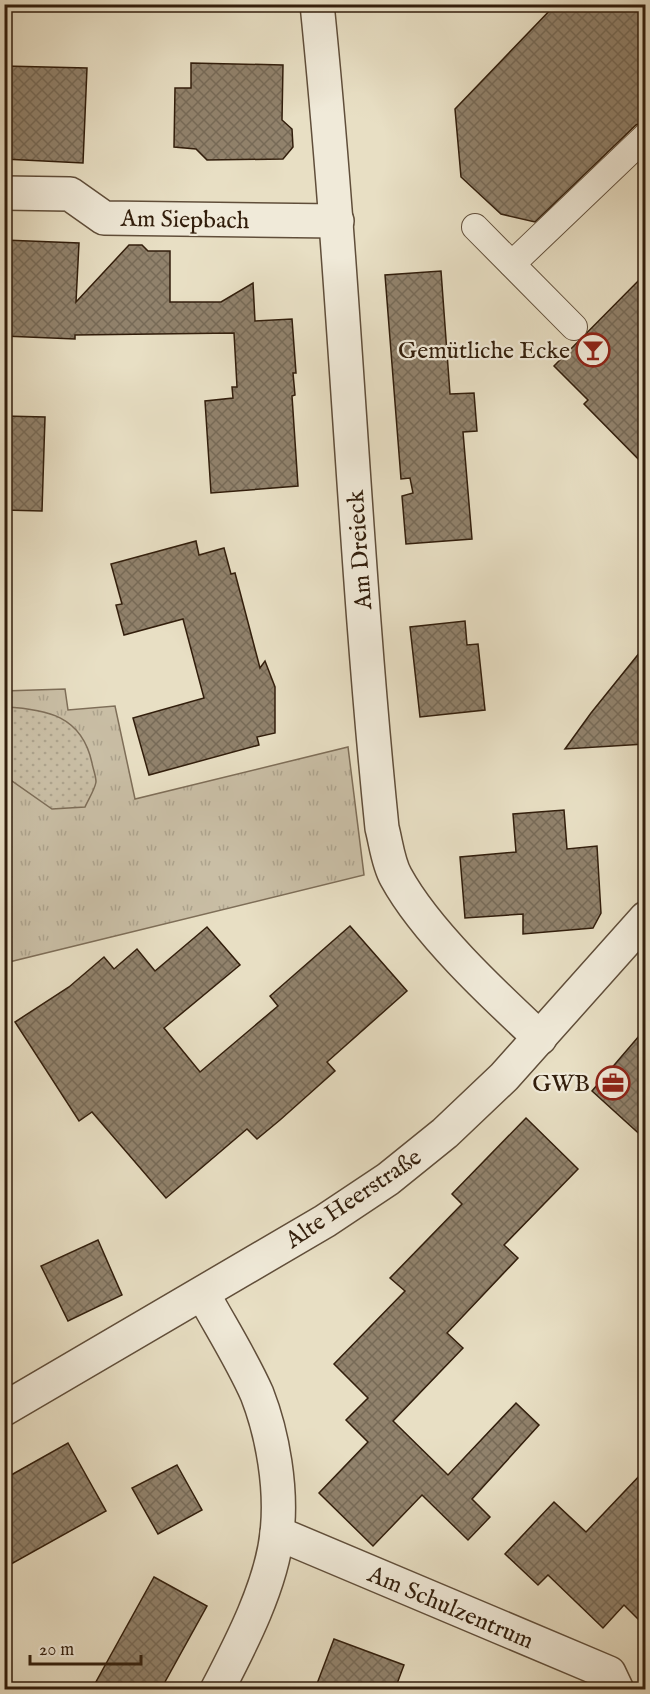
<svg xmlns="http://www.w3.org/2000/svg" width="650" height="1694" font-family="'IM FELL English',serif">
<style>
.grass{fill:url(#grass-tufts);stroke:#7e6e58;stroke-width:1.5}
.park{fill:url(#park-dots);stroke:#7e6e58;stroke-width:1.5}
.building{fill:url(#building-cross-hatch);stroke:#321e0c;stroke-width:1.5}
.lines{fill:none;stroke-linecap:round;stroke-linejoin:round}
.pedestrian-casing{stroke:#604e3a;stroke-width:28}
.minor-casing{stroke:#604e3a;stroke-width:36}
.pedestrian{stroke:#f0ead9;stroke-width:26}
.minor{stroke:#f0ead9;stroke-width:33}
.labels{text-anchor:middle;stroke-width:4.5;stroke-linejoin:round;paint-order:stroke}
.street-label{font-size:24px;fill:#321e0c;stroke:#f0ead9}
.poi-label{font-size:24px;fill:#321e0c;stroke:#f0ead9;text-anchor:end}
</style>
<defs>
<pattern id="grass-tufts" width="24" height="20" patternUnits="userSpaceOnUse" patternTransform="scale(1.5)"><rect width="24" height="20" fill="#c9bea5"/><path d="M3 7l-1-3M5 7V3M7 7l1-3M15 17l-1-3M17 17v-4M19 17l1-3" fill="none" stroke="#ada38d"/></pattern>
<pattern id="park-dots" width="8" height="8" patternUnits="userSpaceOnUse" patternTransform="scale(1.5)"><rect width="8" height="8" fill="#c9bea5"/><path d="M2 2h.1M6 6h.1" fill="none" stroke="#ada38d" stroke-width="1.8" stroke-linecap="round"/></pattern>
<pattern id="building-cross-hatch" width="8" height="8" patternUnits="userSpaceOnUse" patternTransform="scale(1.5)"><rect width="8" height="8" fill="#91826c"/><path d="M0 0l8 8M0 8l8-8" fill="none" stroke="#776a57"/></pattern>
</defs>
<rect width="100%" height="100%" fill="#e8dfc4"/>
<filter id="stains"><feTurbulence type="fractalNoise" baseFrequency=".00333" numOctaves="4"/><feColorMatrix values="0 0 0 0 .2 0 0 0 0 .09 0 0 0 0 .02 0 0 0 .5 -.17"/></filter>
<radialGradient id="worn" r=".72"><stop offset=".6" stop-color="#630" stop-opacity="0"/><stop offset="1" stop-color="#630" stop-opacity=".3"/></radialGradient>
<polygon class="grass" points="65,689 68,710 115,706 135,799 348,747 364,875 5,963 4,691"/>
<path class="park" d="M5,707c42,2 77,9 87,56 1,6 4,13 4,19 -1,7 -8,18 -11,25l-33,2 -47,-33z"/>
<g class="building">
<polygon points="556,4 645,4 645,121 636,125 535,222 501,214 461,177 455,109"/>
<polygon points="191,63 283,65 282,120 292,129 293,147 283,159 207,160 196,149 174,147 175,88 191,88"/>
<polygon points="4,66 87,68 83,163 4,159"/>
<polygon points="4,240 79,243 76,302 129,245 142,245 148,251 170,251 170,302 221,302 253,283 255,321 292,319 296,373 293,373 295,395 292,396 298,486 211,493 205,401 233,398 232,387 237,387 234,333 75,335 75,339 4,336"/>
<polygon points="441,271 450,394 474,393 477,431 463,432 472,539 406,544 402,496 413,493 410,478 401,479 385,275"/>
<polygon points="645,274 645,466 584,404 588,400 554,366"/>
<polygon points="4,416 45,417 42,511 4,510"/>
<polygon points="196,541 199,555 224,548 231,574 235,573 260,668 265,661 275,687 275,733 257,737 259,745 149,775 133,718 204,698 183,619 124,635 116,605 122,604 111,564"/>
<polygon points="465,621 467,645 478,644 485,710 420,717 410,627"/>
<polygon points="645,646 645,744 565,749 591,713"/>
<polygon points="564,810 567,849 597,846 601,913 593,928 523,934 523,914 465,918 460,857 516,852 513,814"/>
<polygon points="350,926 407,991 327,1062 335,1071 280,1120 257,1139 247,1129 166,1198 92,1112 79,1121 15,1022 69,987 104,957 114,969 137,949 155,971 207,927 240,965 164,1028 200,1072 278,1006 270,996"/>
<polygon points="645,1029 645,1139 592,1091"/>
<polygon points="526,1118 578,1169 504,1245 518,1258 447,1333 463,1348 393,1421 448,1475 516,1403 539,1425 472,1499 490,1517 468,1540 422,1495 373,1546 319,1493 368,1442 346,1420 368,1398 334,1364 405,1291 390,1278 462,1204 452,1194"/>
<polygon points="98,1240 122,1295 68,1321 41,1266"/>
<polygon points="68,1443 106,1511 4,1568 4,1479"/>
<polygon points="177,1465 202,1510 158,1534 132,1488"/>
<polygon points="645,1470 645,1626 624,1605 603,1628 548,1575 538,1585 505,1554 554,1502 586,1532"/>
<polygon points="154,1577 207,1606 161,1689 92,1689"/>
<polygon points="334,1639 404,1665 395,1689 315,1689"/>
</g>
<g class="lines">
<g class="pedestrian-casing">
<g id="pedestrian">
<polyline points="475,227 574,327"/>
<polyline points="512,264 646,136"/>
</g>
</g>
<g class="minor-casing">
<g id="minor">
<path d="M317,4c28,274 37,550 65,824 4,15 6,35 14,49 30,55 98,118 144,161"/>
<polyline points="4,193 70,194 104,218 337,221"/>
<path d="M203,1294c18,33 39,66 54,100 16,41 25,95 20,139 -5,51 -36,111 -60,157"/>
<polyline points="4,1409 325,1221 388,1179 445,1133 504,1077 646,918"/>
<polyline points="277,1533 609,1673 617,1690"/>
</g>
</g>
<use href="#pedestrian" class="pedestrian"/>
<use href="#minor" class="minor"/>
</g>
<defs>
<g id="bar-ring" transform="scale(1.725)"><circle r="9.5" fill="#f0ead9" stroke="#8f2418" stroke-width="1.5"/><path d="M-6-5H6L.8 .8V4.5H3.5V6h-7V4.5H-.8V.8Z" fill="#8f2418"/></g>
<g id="office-ring" transform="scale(1.725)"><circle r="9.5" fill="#f0ead9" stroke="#8f2418" stroke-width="1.5"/><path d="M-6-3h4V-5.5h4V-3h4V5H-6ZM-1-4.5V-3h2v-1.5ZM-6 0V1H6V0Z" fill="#8f2418"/></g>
</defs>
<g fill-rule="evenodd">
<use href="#bar-ring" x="593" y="350"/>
<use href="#office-ring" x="613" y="1083"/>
</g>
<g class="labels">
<g class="street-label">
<text transform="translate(185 219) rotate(1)" y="8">Am Siepbach</text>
<text transform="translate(359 550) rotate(-94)" y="8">Am Dreieck</text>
<text transform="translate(353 1198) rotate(-34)" y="8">Alte Heerstraße</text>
<text transform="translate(451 1607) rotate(23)" y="8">Am Schulzentrum</text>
</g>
<g class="poi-label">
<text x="570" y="358">Gemütliche Ecke</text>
<text x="590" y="1091">GWB</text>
</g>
</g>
<rect width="650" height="1694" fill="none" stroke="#e8dfc4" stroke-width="24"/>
<rect x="6" y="6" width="638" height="1682" fill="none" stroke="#321e0c" stroke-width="3"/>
<rect x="12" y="12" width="626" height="1670" fill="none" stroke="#321e0c" stroke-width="1.5"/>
<path d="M30 1655v9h111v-9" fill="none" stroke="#321e0c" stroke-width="3"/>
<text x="39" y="1655" font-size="18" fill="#321e0c" stroke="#f0ead9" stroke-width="4.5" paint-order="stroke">20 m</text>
<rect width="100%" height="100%" filter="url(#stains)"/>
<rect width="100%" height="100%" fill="url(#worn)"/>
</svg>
